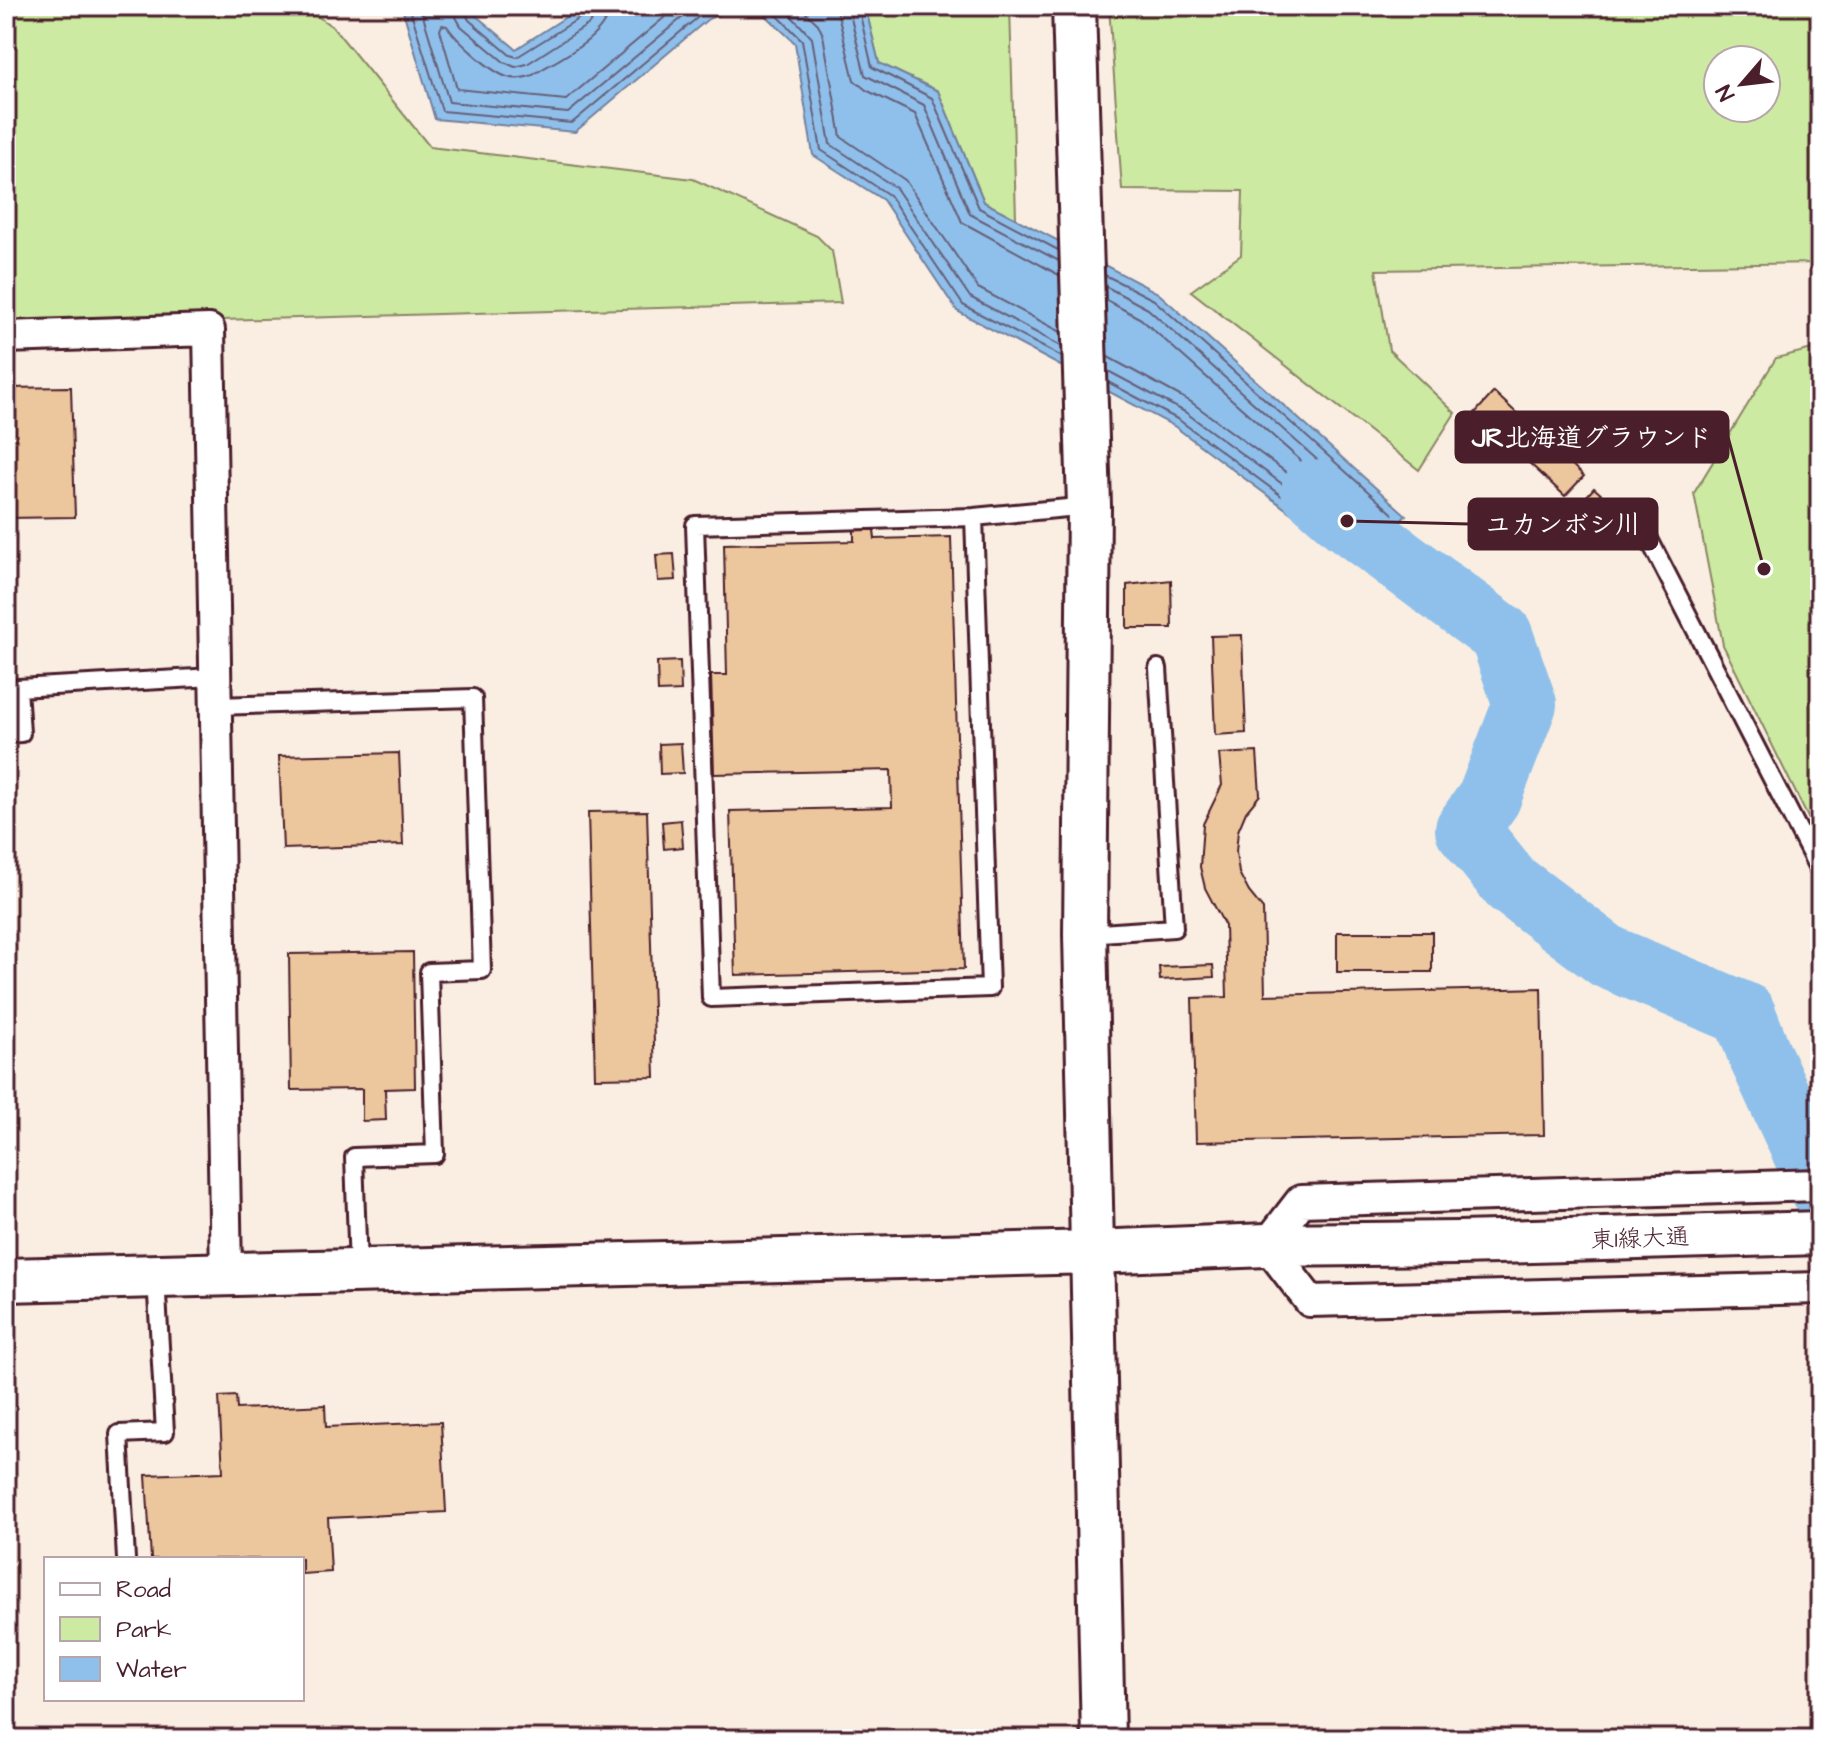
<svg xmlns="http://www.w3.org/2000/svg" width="1826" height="1745" font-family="'Architects Daughter','Klee One',sans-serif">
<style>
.green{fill:#cceaa1;stroke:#8b8466;stroke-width:2;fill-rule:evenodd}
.water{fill:#8fc0eb;stroke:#73809e;stroke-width:2}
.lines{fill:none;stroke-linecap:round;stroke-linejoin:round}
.shore{stroke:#665f78;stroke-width:2}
.river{stroke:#8fc0eb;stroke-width:64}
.building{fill:#ecc69c;stroke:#4a1f2b;stroke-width:2}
.lane-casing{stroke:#4a1f2b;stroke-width:22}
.street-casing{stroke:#4a1f2b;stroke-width:36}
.secondary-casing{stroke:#4a1f2b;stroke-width:48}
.lane{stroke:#fff;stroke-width:16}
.street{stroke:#fff;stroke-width:30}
.secondary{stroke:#fff;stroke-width:42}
.labels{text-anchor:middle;stroke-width:7;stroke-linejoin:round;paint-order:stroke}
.street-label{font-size:24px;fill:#4a1f2b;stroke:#fff}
.leader{fill:none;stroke:#4a1f2b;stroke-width:3}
.callout-dot{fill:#4a1f2b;stroke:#fff;stroke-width:3}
.callout{fill:#4a1f2b;stroke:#4a1f2b;stroke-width:3}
.callout-label{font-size:26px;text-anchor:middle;font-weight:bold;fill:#fff}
</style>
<rect width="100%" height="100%" fill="#f9eee1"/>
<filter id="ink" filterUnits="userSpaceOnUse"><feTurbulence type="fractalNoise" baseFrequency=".0125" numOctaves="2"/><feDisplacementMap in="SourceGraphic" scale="16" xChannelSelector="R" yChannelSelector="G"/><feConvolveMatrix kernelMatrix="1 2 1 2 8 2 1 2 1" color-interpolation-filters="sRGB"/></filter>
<g filter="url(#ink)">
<g class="green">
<polygon points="6,6 303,6 334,28 430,147 693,179 817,236 832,251 841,303 6,326"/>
<polygon points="865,6 1010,6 1016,219 984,202 938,91 879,63"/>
<path d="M1109,6h711v257l-444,7 13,80 66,63 -36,57 -228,-179 50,-36 2,-64 -121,-1zM1766,60v48h-48v-48z"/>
<polygon points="1820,347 1820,842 1723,645 1694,493 1776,358"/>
</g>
<g class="water">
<polygon points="399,6 476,6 474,14 516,49 583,6 740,6 708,19 575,132 435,119 404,14"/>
<polygon points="756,6 865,6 879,63 938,91 984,202 1158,293 1406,515 1364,567 1174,426 957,311 883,200 813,155 795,43"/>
</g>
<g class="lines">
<g class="shore">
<polyline points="409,6 442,111 572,123 703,13 719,6"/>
<polyline points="420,6 449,102 568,113 696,6"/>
<polyline points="457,6 456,17 461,26 504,62 515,67 527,64 589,24 596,15 597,6"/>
<polyline points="467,6 466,14 469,20 510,55 517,57 581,17 586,13 587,6"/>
<path d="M609,6c-1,32 -52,53 -76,69 -9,3 -17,5 -26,2 -16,-5 -51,-37 -60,-51l-5,-1 -2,5 17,59 109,11 112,-94"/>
<polyline points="768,6 802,40 821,150 889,195 963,305 1062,357"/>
<polyline points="782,6 812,38 830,144 896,188 970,297 1061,346"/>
<polyline points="799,6 818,24 823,35 841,137 905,180 978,288 1061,332"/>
<polyline points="836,6 854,80 866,90 915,114 962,222 1059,275"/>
<polyline points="848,6 865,75 924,105 970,214 1059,261"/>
<polyline points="858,6 872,67 932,98 979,208 1058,250"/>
<polyline points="1105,275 1154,300 1392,513 1393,518 1364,553 1360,554 1179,420 1108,382"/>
<polyline points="1105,286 1148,309 1378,514 1379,519 1363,539 1358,540 1185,412 1108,371"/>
<polyline points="1106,300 1141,319 1362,515 1362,521 1355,523 1191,402 1108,357"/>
</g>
<polyline class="river" points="1313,491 1347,521 1501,635 1525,704 1489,798 1467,829 1511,884 1608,957 1744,1014 1761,1058 1820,1187"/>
</g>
<g class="building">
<polygon points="71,387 75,517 6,518 6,388"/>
<polygon points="1494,392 1584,476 1565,496 1475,413"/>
<polygon points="1594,488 1612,504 1595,523 1577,507"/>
<polygon points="854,530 874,530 875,539 951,537 964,969 735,975 730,811 892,807 891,770 714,774 711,675 727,675 724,544 854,541"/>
<polygon points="674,554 676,580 658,581 656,555"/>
<polygon points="1171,580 1172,628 1127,628 1127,585"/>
<polygon points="1242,635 1246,733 1215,735 1211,636"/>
<polygon points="680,661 681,691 658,692 657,662"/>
<polygon points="681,743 683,773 660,774 659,744"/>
<polygon points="1257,752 1260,795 1246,812 1238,831 1236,852 1239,873 1249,892 1263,909 1265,995 1541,988 1544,1135 1196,1142 1192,998 1227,997 1225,926 1205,888 1200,867 1203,824 1222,785 1219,754"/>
<polygon points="399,753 403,845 283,849 279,756"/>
<polygon points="647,811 655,1077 595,1078 588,812"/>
<polygon points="681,820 683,847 664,849 662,822"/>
<rect x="1337" y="932" width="95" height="40"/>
<polygon points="413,952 415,1088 385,1089 386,1120 362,1121 362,1089 291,1090 289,954"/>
<polygon points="1213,965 1214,977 1160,980 1159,967"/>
<polygon points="236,1396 237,1409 325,1405 326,1427 441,1422 446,1512 328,1518 331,1572 302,1574 302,1559 151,1559 146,1475 223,1472 219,1397"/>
</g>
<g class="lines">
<g class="lane-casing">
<g id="lane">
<polyline points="1636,514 1820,872"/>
<polyline points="974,517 990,988 711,998 695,525 974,517 1088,506"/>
<polyline points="215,706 473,698 482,970 429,972 435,1154 354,1157 358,1269"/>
<polyline points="6,734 21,733 18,688 214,677"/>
<polyline points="1086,934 1174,928 1158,668"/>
<polyline points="126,1559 119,1434 165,1432 156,1278"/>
</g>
</g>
<g class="street-casing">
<g id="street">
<polyline points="6,337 209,330 226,1274"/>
<polyline points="1820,1185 1301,1201 1267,1245 1310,1301 1820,1288"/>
</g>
</g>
<g class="secondary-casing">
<g id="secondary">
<polyline points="1074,6 1089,506 1085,934 1103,1739"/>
<polyline points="6,1280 1093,1252 1267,1245 1459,1243 1820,1233"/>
</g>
</g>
<use href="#lane" class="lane"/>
<use href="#street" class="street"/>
<use href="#secondary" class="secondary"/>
</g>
</g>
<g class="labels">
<g class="street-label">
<text transform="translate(1640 1238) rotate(-2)" y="8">東1線大通</text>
</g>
</g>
<path class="leader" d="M1764 569L1728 437M1347 521L1469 524"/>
<g class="callout-dot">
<circle cx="1764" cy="569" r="8"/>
<circle cx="1347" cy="521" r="8"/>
</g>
<g class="callout">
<rect x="1456" y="412" width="272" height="50" rx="8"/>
<rect x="1469" y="499" width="188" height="50" rx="8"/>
</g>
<g class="callout-label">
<text x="1592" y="446">JR北海道グラウンド</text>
<text x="1563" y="533">ユカンボシ川</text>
</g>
<rect width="1826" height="1745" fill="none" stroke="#fff" stroke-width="32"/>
<rect x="16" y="16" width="1794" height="1713" fill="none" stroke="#4a1f2b" stroke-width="3" filter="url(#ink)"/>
<rect x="44" y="1557" width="260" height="144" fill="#ffffff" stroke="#b7a5aa" stroke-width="2"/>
<rect x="60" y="1583" width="40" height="12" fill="#ffffff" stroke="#b7a5aa" stroke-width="2"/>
<text x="116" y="1597" font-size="24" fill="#4a1f2b">Road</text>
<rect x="60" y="1617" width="40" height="24" fill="#cceaa1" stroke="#b7a5aa" stroke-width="2"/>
<text x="116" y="1637" font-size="24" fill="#4a1f2b">Park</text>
<rect x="60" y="1657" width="40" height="24" fill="#8fc0eb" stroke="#b7a5aa" stroke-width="2"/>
<text x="116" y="1677" font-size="24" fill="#4a1f2b">Water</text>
<g transform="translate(1742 84) rotate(242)"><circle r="38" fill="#ffffff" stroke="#b7a5aa" stroke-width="2"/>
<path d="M0-6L14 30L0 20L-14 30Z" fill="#4a1f2b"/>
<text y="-12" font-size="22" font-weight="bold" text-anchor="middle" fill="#4a1f2b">N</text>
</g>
</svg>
